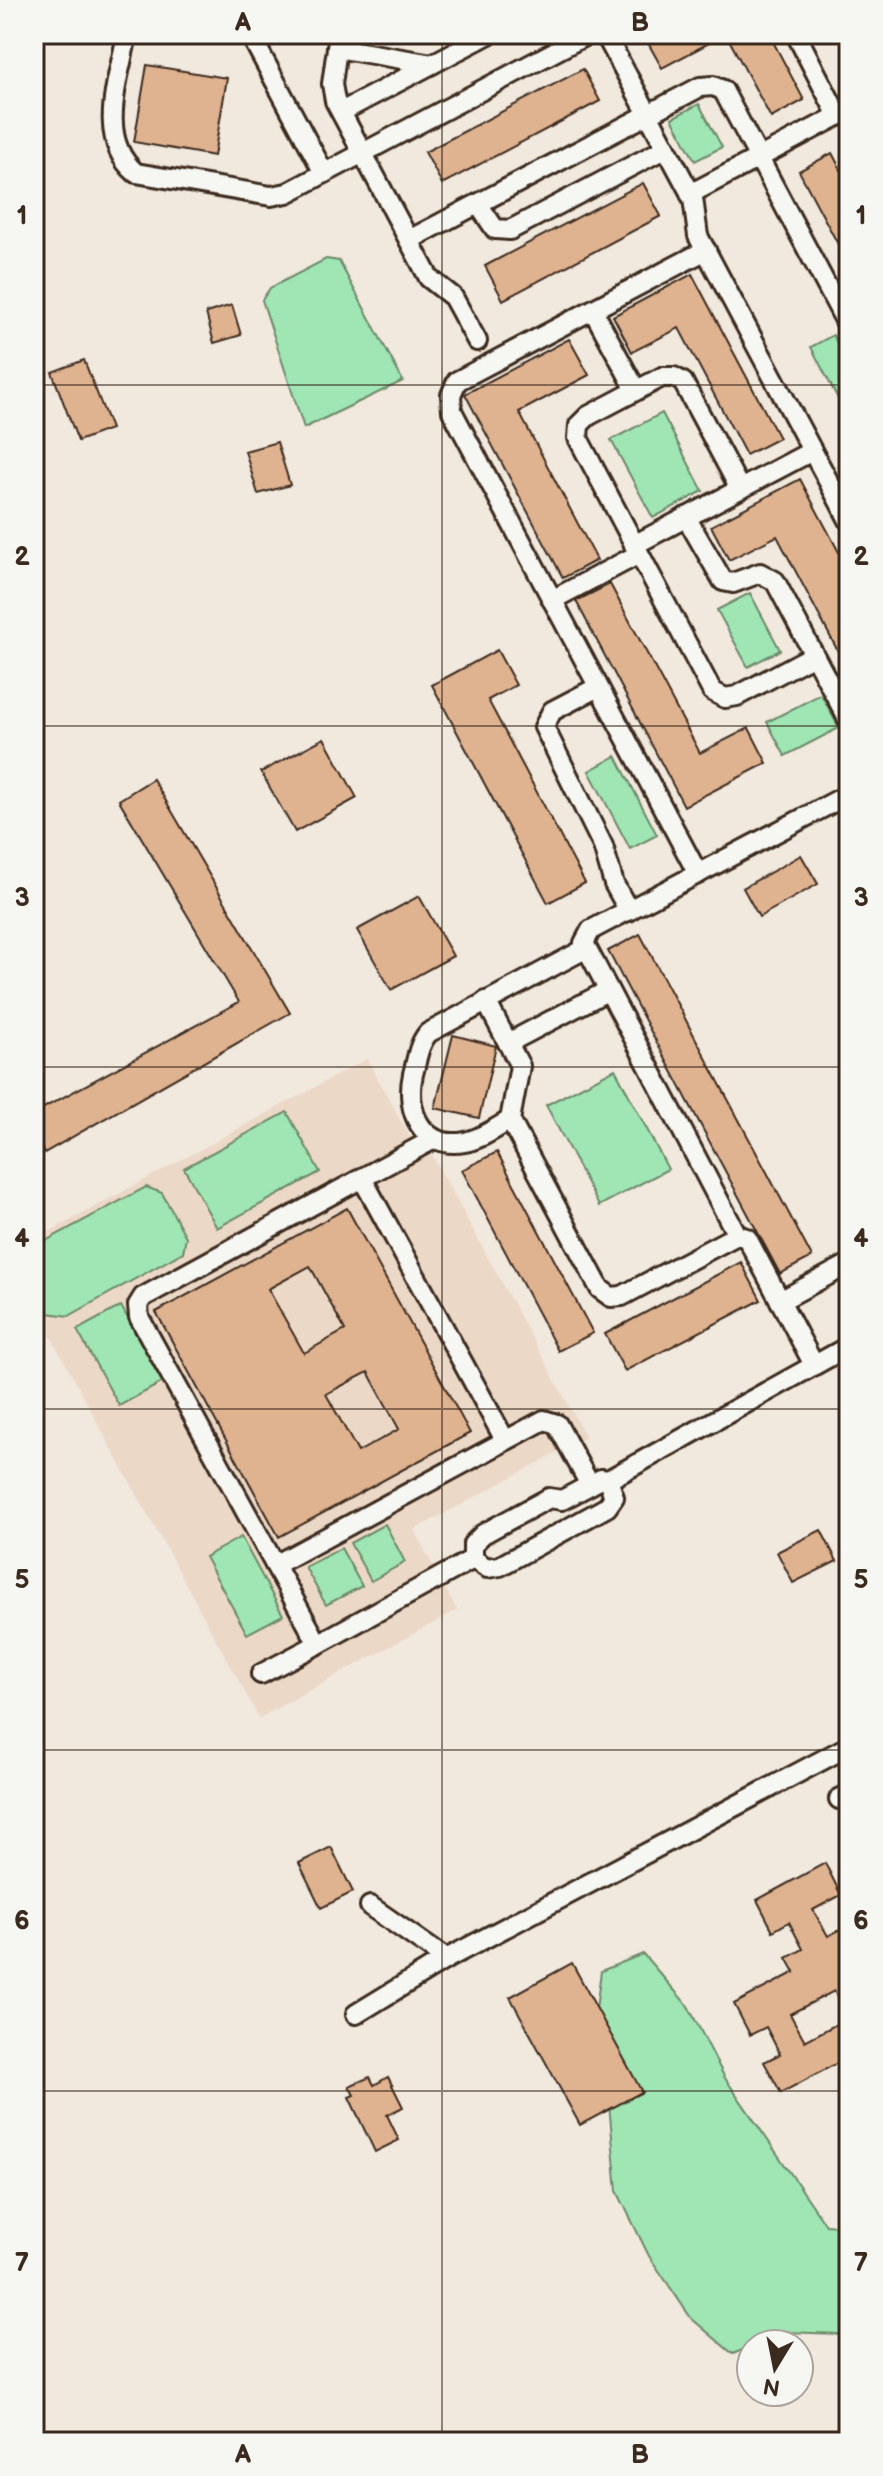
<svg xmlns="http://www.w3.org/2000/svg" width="883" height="2476" font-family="'Balsamiq Sans',sans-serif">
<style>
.built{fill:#ecd8c7}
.green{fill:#9fe6b4;stroke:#6d8869;stroke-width:2}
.building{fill:#dfb290;stroke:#3b2a1e;stroke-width:2;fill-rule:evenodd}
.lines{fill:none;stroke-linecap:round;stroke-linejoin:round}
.minor-casing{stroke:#3b2a1e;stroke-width:24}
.minor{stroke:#f6f6f2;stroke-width:18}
.grid{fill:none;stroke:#3b2a1e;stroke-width:2;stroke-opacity:0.55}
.neatline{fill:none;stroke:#3b2a1e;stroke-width:3}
.grid-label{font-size:26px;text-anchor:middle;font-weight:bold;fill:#3b2a1e}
</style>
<rect width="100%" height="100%" fill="#f1e8de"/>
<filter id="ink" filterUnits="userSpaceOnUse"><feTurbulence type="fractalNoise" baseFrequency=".0125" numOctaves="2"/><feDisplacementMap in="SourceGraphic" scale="16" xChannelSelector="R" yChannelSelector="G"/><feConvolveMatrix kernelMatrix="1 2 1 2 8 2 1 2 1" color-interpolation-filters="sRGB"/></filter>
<g filter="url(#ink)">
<polygon class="built" points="367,1059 422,1159 432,1155 586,1437 414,1530 457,1610 259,1718 34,1306 34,1240"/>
<g class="green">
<polygon points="699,104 722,147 695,161 672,118"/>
<polygon points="326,259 339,261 403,381 304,428 262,300 270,288"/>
<polygon points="833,335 849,366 849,393 838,399 811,347"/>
<polygon points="662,413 703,491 653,518 611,440"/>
<polygon points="750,593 780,650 748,667 717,610"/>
<polygon points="821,694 839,728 785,756 767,722"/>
<polygon points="616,756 657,835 630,849 589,771"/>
<polygon points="615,1069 668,1169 599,1206 546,1105"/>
<polygon points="287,1112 320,1172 217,1228 184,1168"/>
<polygon points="146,1187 162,1193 186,1237 183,1252 69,1316 48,1313 34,1287 34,1247"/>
<polygon points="121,1306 163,1382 119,1406 77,1330"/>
<polygon points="385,1524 405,1562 371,1581 350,1543"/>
<polygon points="241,1537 283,1615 247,1634 205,1557"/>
<polygon points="341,1548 362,1586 326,1605 305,1567"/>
<polygon points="643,1954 688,2006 725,2078 826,2225 849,2227 849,2327 839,2334 785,2332 733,2354 691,2318 649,2256 617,2191 608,2093 594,2024 601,1971"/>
</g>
<g class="building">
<polygon points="643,34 726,34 662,68"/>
<polygon points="726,34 769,34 804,100 771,118"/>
<polygon points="147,65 227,78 214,156 134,142"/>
<polygon points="583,69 600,101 442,184 425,152"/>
<polygon points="832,153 849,185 849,265 799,171"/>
<polygon points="643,183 661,216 503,300 485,266"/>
<polygon points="692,274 779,438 746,455 679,328 632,352 613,316"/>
<polygon points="232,305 241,335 214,343 206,313"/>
<polygon points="569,339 589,375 519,412 597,560 563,578 465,394"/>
<polygon points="84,360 111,429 78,441 52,372"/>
<polygon points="277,442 290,485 258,494 245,451"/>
<polygon points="800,479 849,571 849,672 777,536 729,560 711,526"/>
<polygon points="610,584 700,753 749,728 767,763 684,806 576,601"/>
<polygon points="497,650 516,685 488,700 585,883 548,903 432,685"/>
<polygon points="324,738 357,798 295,832 261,772"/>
<polygon points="153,779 290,1013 44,1153 34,1134 34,1113 239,1002 119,800"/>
<polygon points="801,855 818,884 759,917 743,888"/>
<polygon points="419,896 453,956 391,990 357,930"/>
<polygon points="640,934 812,1257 780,1274 608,951"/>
<polygon points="453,1035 496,1046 479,1118 435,1108"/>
<polygon points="497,1152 593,1333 558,1351 462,1170"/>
<path d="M347,1208l123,225 -191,104 -123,-225zM310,1266l35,64 -41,23 -36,-64zM368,1372l31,57 -41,23 -32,-58z"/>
<polygon points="741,1262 761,1300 625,1371 605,1334"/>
<polygon points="821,1530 837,1561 793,1583 777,1552"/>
<polygon points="331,1847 353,1892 321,1908 299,1863"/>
<path d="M825,1863l16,32 -28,15 15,26 21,-11v132l-68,36 -17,-31 16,-8 -14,-27 -16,8 -16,-31 61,-32 -8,-14 16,-9 -14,-27 -16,9 -16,-31zM834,1991l14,27 -43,23 -15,-27z"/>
<polygon points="572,1963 642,2092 580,2125 510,1997"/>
<polygon points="370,2077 374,2085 388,2077 403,2107 387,2115 399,2140 375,2152 349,2097 354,2095 349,2086"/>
</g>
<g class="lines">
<g class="minor-casing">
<g id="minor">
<path d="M127,34c-8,46 -32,104 9,139l135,23 16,-3 301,-159"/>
<polyline points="250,34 324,173"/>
<polyline points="339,34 332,84 335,101 429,278 453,297 477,341"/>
<polyline points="605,34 693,198 698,236 849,520"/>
<polyline points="796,34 838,116"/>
<polyline points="337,48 432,64"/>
<polyline points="341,112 489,34"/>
<polyline points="690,194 849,110"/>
<polyline points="478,204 495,229 510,230 666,148"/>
<polyline points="409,240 700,87 713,86 723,90 849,328"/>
<polyline points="593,310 636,390"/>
<polyline points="740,489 683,382 674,377 662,377 588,416 579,425 578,438 712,691 725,698 737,696 814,655"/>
<polyline points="686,517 723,581 733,583 760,573 775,581 849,721"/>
<polyline points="634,545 812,451"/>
<polyline points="552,600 639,554"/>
<polyline points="598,687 552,711 544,727 603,846 614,884 629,911"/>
<polyline points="698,874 452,411 451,395 457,381 706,250"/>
<path d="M585,949l-157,84c-10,12 -11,27 -15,41 -8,36 8,76 52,68 16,-3 31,-14 45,-22l90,169 11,8 11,-1 115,-61"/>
<polyline points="486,1001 520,1066 510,1120"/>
<polyline points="508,1043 607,991"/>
<polyline points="362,1178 505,1440"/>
<polyline points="780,1301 849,1264"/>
<polyline points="814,1365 747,1238 737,1235 584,943 591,930 849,794"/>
<polyline points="608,1480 614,1497 607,1507 500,1566 487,1568 473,1559 473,1544 483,1534 549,1498 562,1500 601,1479 608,1480 849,1346"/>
<polyline points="473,1559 318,1644 275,1565 544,1420 557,1424 590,1485"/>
<polyline points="275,1565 139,1317 138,1305 143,1297 434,1139"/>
<polyline points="261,1674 318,1644"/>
<polyline points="839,1799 849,1794"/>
<polyline points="370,1906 446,1959 849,1746"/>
<polyline points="356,2014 446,1959"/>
</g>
</g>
<use href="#minor" class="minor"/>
</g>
</g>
<path class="grid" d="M442,34v2408M34,385h815M34,726h815M34,1067h815M34,1409h815M34,1750h815M34,2091h815"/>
<rect width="883" height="2476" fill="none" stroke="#f6f6f2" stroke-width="88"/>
<g transform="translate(775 2368) rotate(190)"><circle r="38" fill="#f6f6f2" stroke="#aba49d" stroke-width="2"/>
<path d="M0-6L14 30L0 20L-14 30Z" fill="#3b2a1e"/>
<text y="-12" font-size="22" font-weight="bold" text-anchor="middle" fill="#3b2a1e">N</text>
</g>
<rect x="44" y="44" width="795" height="2388" class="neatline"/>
<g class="grid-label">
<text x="243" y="31">A</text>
<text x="640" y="31">B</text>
<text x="22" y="224">1</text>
<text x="861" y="224">1</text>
<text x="22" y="565">2</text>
<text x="861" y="565">2</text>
<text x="22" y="906">3</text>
<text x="861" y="906">3</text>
<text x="22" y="1247">4</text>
<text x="861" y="1247">4</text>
<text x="22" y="1588">5</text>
<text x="861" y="1588">5</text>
<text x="22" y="1929">6</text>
<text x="861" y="1929">6</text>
<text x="22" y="2271">7</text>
<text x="861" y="2271">7</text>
<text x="243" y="2463">A</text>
<text x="640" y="2463">B</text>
</g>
</svg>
